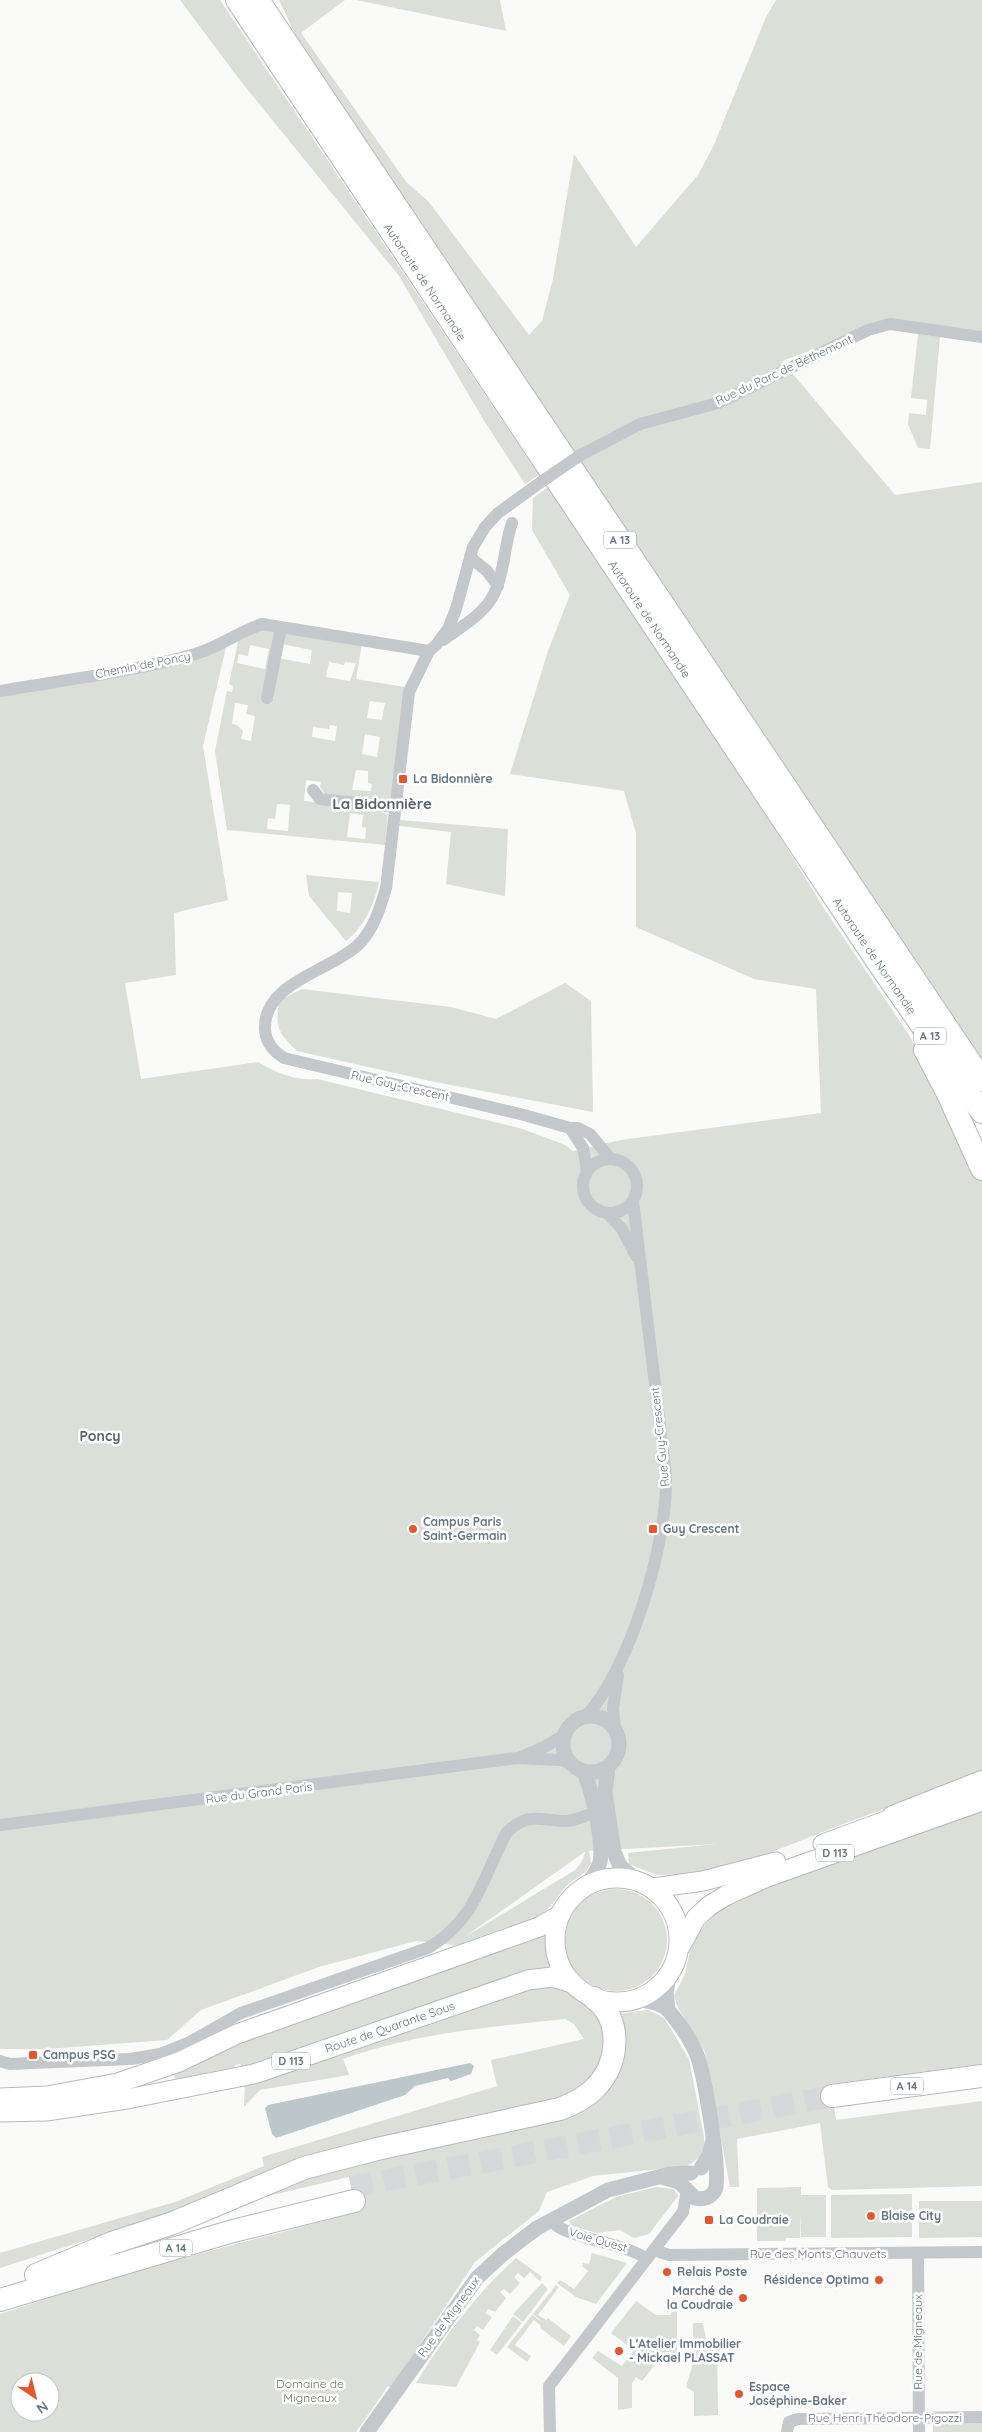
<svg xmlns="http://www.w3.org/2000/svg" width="982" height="2432" font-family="Quicksand,sans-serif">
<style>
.green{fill:#dadfd7;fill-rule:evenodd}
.water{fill:#bbc7cb}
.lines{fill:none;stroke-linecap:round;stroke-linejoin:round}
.motorway-tunnel{stroke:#d5d9db;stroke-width:22;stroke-dasharray:22 11;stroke-linecap:butt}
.primary-casing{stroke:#b5babe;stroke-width:21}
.motorway-casing{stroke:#b4b9bd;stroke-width:24}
.minor{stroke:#c3c8cc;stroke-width:12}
.tertiary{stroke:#c3c8cc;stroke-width:15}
.primary{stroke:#fff;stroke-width:19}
.motorway{stroke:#fff;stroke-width:22}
.minor-bridge{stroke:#c3c8cc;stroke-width:12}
.poi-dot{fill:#e4572e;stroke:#fff;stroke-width:2}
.labels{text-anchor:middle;stroke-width:5;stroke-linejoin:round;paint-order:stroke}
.shield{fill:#fff;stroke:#939fa8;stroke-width:1}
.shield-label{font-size:11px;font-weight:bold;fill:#657683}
.street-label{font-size:12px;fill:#657683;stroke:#fff}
.poi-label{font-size:12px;font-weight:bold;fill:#657683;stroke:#fff;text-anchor:start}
.park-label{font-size:12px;fill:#687a64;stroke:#fff}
.neighbourhood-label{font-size:14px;font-weight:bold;fill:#57646e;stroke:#fff}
.quarter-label{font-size:15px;font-weight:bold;fill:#57646e;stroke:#fff}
</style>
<rect width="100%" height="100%" fill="#fafaf8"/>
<g class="green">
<polygon points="180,0 220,0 539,475 525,484 483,419 399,276 239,79"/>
<polygon points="279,0 345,0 301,33 407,183 428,201 529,335 542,321 553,279 574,154 636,247 698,175 713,147 766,17 776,0 982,0 982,331 895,320 782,361 895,495 982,482 982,1061 296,36"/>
<polygon points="356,0 500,0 506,31"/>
<polygon points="918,334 940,337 930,449 918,448 908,424 909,413 926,415 927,400 911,398"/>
<path d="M548,487l218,327 59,96 84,125 26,47 47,99v593l-134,48 -101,40 -43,12 -47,1 -28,-11 -1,-11 88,-9 -127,7 2,12 -6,9 -18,13 -20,25 -9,6 -86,31 1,-2 -37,-4 -97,26 -118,43 -34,30 -120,9h-47v-1354l227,-52 -24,103 25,154 -54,13 2,62 -51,8 16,96 117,-17c17,11 39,19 59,17l206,50 42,16 8,6 48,-11 200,-27 -5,-124 -62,-10 -118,-52v-94l-12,-42 -114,-17 38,-123 22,-56 -38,-65 1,-32zM586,1851l-5,12 -6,7 -112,68z"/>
<path d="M264,628l13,2 -11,73 8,-5 -2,-4 6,-36 32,6 2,-14 -31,-6 3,-12 78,12 -6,35 49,8 -15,116 -63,-6 -7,-10 1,-5 -15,-2 -2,21 75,7 3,5 6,1 -3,31 -158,-15 -12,-79 12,-60 5,1 1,-6 -4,-2 10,-47zM250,645l19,4 -4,20 -28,-6 2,-9 9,2zM329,662l15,3 1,-3 11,1 -6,18 -24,-4zM370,701l15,2 -3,17 -15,-2zM235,703l13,2 -2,9 9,2 -4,25 -10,-2 2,-8 -6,-6 -5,-1zM330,725l7,1 -2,15 -23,-4 1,-10 16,2zM365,734l15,3 -3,20 -15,-3zM356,770l12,1v12l4,1 -1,7 -19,-1zM277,804l13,1 -2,26 -21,-2 1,-11 7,1zM350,813l13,2 -1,12 4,1 -1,11 -18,-2z"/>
<polygon points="400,820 508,829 505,896 446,884 451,832 399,826"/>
<path d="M306,875l73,7c-5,23 -14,44 -33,59l-37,-45zM338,892l14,1 -2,20 -13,-2z"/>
<path d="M565,983l26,18 2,111 -158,-30 -138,-31c-19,-19 -22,-23 -18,-50l23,-12 149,18 45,12z"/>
<polygon points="982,1811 982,2064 830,2084 836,2120 982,2101 982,2186 832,2190 828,2187 820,2123 737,2139 739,2187 730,2187 705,2052 678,2008 674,1996 685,1974 692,1941 717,1911 780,1881"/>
<circle cx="616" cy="1940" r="51"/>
<polygon points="546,1932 547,1949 553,1969 261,2063 241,2067 241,2064 235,2065 235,2067 176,2079 174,2076 173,2073 234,2042"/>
<path d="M533,1984l29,2 28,23 12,13 2,33 -9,22 -31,21 -375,109 -189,61v-15l175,-51 89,-36 -2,-9 235,-71 -6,-26 93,-21 -10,-15 -9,-5c-76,8 -149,14 -222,40l6,16 -89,15 -16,17 1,-28z"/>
<path d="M648,2010l16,8 25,41 15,78c1,14 -4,22 -17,29l-94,10 -46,16 -8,19 -64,51 -84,126 -3,-2 -32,46h-356v-118l120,-39 237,-63 -8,-35 -120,28 55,-24 298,-73 37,-94zM20,2382h30v30h-30z"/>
<polygon points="656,2187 674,2189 678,2196 649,2234 634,2238 620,2230 597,2233 572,2226 569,2221 616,2197"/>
<polygon points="801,2187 801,2195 826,2195 826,2237 801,2237 801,2212 800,2238 786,2238 785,2241 757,2241 757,2188"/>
<polygon points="912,2194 912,2237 831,2238 831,2195"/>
<polygon points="919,2201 982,2201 982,2237 919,2238"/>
<polygon points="592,2253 627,2263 596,2304 576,2297 557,2283 560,2280 574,2289 588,2271 582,2266 583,2263 589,2264"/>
<path d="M516,2258l26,19 -2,4 -10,-9 -6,6 -6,-5 -4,4 6,6 -10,11 -6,-5 -4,3 6,6 -11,14 -7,-3 -3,4 7,4 -9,13 -6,-4 -3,4 6,5 -3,5 3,2 -24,45 -40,-4c28,-46 60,-89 100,-125z"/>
<polygon points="542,2283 548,2289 523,2322 513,2314"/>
<polygon points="556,2285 559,2287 538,2315 546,2320 548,2318 571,2336 564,2346 540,2328 541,2326 534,2320 515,2345 531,2356 527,2362 507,2347 532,2315 544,2323 533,2314"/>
<polygon points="636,2301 656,2315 671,2315 672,2312 677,2311 677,2357 672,2356 672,2352 657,2353 650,2362 654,2366 642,2381 636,2377 632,2383 632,2408 618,2410 618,2378 592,2358 598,2351 622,2366 634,2350 611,2333"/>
<polygon points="513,2316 522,2323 497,2355 490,2350"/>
<polygon points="693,2323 703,2323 707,2344 717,2342 718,2415 694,2416 694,2392 686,2387 694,2360"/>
<rect x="933" y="2421" width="49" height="11"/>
</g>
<polygon class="water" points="470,2063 474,2066 471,2074 451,2081 448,2078 415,2086 405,2095 276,2138 272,2134 265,2108 268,2105"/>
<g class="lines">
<polyline class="motorway-tunnel" points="351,2187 832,2096"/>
<g class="primary-casing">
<g id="primary">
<polyline points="823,1844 907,1813"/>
<circle cx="617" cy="1940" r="62"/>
<polyline points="653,1888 703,1881 776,1862"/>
<polyline points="680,1947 696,1918 709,1906 725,1896 767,1877 982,1801"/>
<polyline points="0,2098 47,2096 118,2083 179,2062 237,2034 539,1927 560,1915"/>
<path id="s1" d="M0,2112l46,-1 81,-12 127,-25 274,-94 24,-3 20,6"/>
</g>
</g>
<g class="motorway-casing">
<g id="motorway">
<path id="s2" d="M237,0l640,961 105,151"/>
<polyline points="258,0 982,1080"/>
<polyline points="925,1050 949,1096 982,1169"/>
<polyline points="893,1817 982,1782"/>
<polyline points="832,2096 982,2076"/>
<path d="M36,2275l76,-32 61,-20 131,-55 73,-19 183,-40c13,-5 26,-11 36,-22 24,-24 26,-69 -2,-89"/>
<polyline points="0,2300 233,2231 354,2201"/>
</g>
</g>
<g class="minor">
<polyline points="579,456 640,424 718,403 868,330 890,324 982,337"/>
<path d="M541,482l-43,31 -13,14 -12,20 -17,62 -8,20 -12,16 -7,6 -20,41 -23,196c-6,21 -13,43 -29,58 -28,25 -93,37 -92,82 0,14 8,23 19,30l240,57 46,13h8l12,6 20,24"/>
<polyline points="470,557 487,571 498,586"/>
<path d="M443,640c19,-14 42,-26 52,-48 10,-21 9,-47 17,-69"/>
<path d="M0,691c65,-11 132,-19 195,-37 22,-6 44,-22 67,-30l167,27"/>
<polyline points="267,698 281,628"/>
<polyline points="313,790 320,799 394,807"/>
<polyline points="570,1128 583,1148 587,1170"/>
<circle cx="610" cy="1186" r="27"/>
<polyline points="608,1214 622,1229 636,1256"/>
<path d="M585,1717c45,-47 83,-175 81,-241l-33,-275"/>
<polyline points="615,1730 613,1708 618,1675"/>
<polyline points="521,1757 544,1747 566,1734"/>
<polyline points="0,1825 517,1758 561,1760 571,1763"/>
<path d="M0,2061l10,3 23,-1 98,-4 29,-5 30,-12 51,-29 187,-65c49,-29 54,-70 79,-116 22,-20 31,-12 58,-11 10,0 21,-5 30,-9"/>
<path d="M550,2220c17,20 72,21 97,39"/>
<polyline points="654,2250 669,2255 982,2252"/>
<polyline points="918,2253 919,2432"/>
<polyline points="550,2432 549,2386 683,2212 687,2190"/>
<polyline points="787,2432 789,2422 798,2419 982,2417"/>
</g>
<g class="tertiary">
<circle cx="591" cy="1744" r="28"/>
<polyline points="608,1767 605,1793 614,1852 620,1866 636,1880"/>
<path d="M583,1771c9,17 21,73 17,91 -2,9 -9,16 -14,24"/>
<path d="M636,1999c10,2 25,3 32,11 11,13 23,30 29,45 7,18 25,121 18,135 -4,8 -12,10 -20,8l-16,-16 -17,-5"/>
<polyline points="668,2010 666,1992 670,1973"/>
<polyline points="701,2168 709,2155 712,2143"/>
<polyline points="367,2432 477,2278 503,2254 537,2228 608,2190 670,2174 691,2173"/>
</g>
<use href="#primary" class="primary"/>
<use href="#motorway" class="motorway"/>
<polyline class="minor-bridge" points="541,482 579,456"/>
</g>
<g class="poi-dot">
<rect x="398" y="774" width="10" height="10" rx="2.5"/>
<circle cx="413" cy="1529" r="5"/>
<rect x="648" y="1524" width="10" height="10" rx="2.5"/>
<rect x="28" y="2050" width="10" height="10" rx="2.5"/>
<circle cx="871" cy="2216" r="5"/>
<rect x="704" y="2215" width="10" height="10" rx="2.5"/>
<circle cx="667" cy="2272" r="5"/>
<circle cx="879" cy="2280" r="5"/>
<circle cx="743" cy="2298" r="5"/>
<circle cx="619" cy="2351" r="5"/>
<circle cx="739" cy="2394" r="5"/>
</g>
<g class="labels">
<g class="shield">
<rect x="604" y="531.5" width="32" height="17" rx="4"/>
<rect x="914" y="1027.5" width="32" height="17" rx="4"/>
<rect x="816" y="1844.5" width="38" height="17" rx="4"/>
<rect x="272" y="2052.5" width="38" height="17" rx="4"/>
<rect x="891" y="2077.5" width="32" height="17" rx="4"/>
<rect x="160" y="2239.5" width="32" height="17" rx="4"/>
</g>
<g class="shield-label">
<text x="620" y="544">A 13</text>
<text x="930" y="1040">A 13</text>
<text x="835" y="1857">D 113</text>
<text x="291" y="2065">D 113</text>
<text x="907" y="2090">A 14</text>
<text x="176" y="2252">A 14</text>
</g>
<g class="street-label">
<text dy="4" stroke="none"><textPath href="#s2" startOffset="339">Autoroute de Normandie</textPath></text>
<text transform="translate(784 370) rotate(-25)" y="4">Rue du Parc de Béthemont</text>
<text dy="4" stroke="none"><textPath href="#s2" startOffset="744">Autoroute de Normandie</textPath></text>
<text transform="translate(143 665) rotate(-11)" y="4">Chemin de Poncy</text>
<text dy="4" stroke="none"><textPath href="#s2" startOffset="1149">Autoroute de Normandie</textPath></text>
<text transform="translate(400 1086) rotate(13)" y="4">Rue Guy-Crescent</text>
<text transform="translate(660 1437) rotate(-96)" y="4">Rue Guy-Crescent</text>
<text transform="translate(259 1793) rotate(-7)" y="4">Rue du Grand Paris</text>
<text dy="4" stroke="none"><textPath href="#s1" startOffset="401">Route de Quarante Sous</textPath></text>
<text transform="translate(598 2240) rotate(16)" y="4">Voie Ouest</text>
<text x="818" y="2258">Rue des Monts Chauvets</text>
<text transform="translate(449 2317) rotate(-54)" y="4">Rue de Migneaux</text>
<text transform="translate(918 2342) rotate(-90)" y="4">Rue de Migneaux</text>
<text x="885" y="2422">Rue Henri Théodore-Pigozzi</text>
</g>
<g class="poi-label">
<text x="413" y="783">La Bidonnière</text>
<text x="423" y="1526">Campus Paris<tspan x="423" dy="14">Saint-Germain</tspan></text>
<text x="663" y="1533">Guy Crescent</text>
<text x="43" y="2059">Campus PSG</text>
<text x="881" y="2220">Blaise City</text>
<text x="719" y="2224">La Coudraie</text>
<text x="677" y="2276">Relais Poste</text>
<text x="869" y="2284" text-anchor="end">Résidence Optima</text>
<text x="733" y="2295" text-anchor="end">Marché de<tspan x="733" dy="14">la Coudraie</tspan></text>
<text x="629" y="2348">L'Atelier Immobilier<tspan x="629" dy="14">- Mickael PLASSAT</tspan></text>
<text x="749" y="2391">Espace<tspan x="749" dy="14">Joséphine-Baker</tspan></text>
</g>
<g class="park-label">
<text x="310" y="2388">Domaine de<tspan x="310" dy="14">Migneaux</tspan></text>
</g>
<g class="neighbourhood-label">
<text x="100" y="1441">Poncy</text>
</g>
<g class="quarter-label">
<text x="382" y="809">La Bidonnière</text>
</g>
</g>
<g transform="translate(35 2397) rotate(145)"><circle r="24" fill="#ffffff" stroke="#c1c8cd"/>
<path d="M0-4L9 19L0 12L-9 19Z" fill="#e4572e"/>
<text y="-8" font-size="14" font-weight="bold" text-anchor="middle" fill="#657683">N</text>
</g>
</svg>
